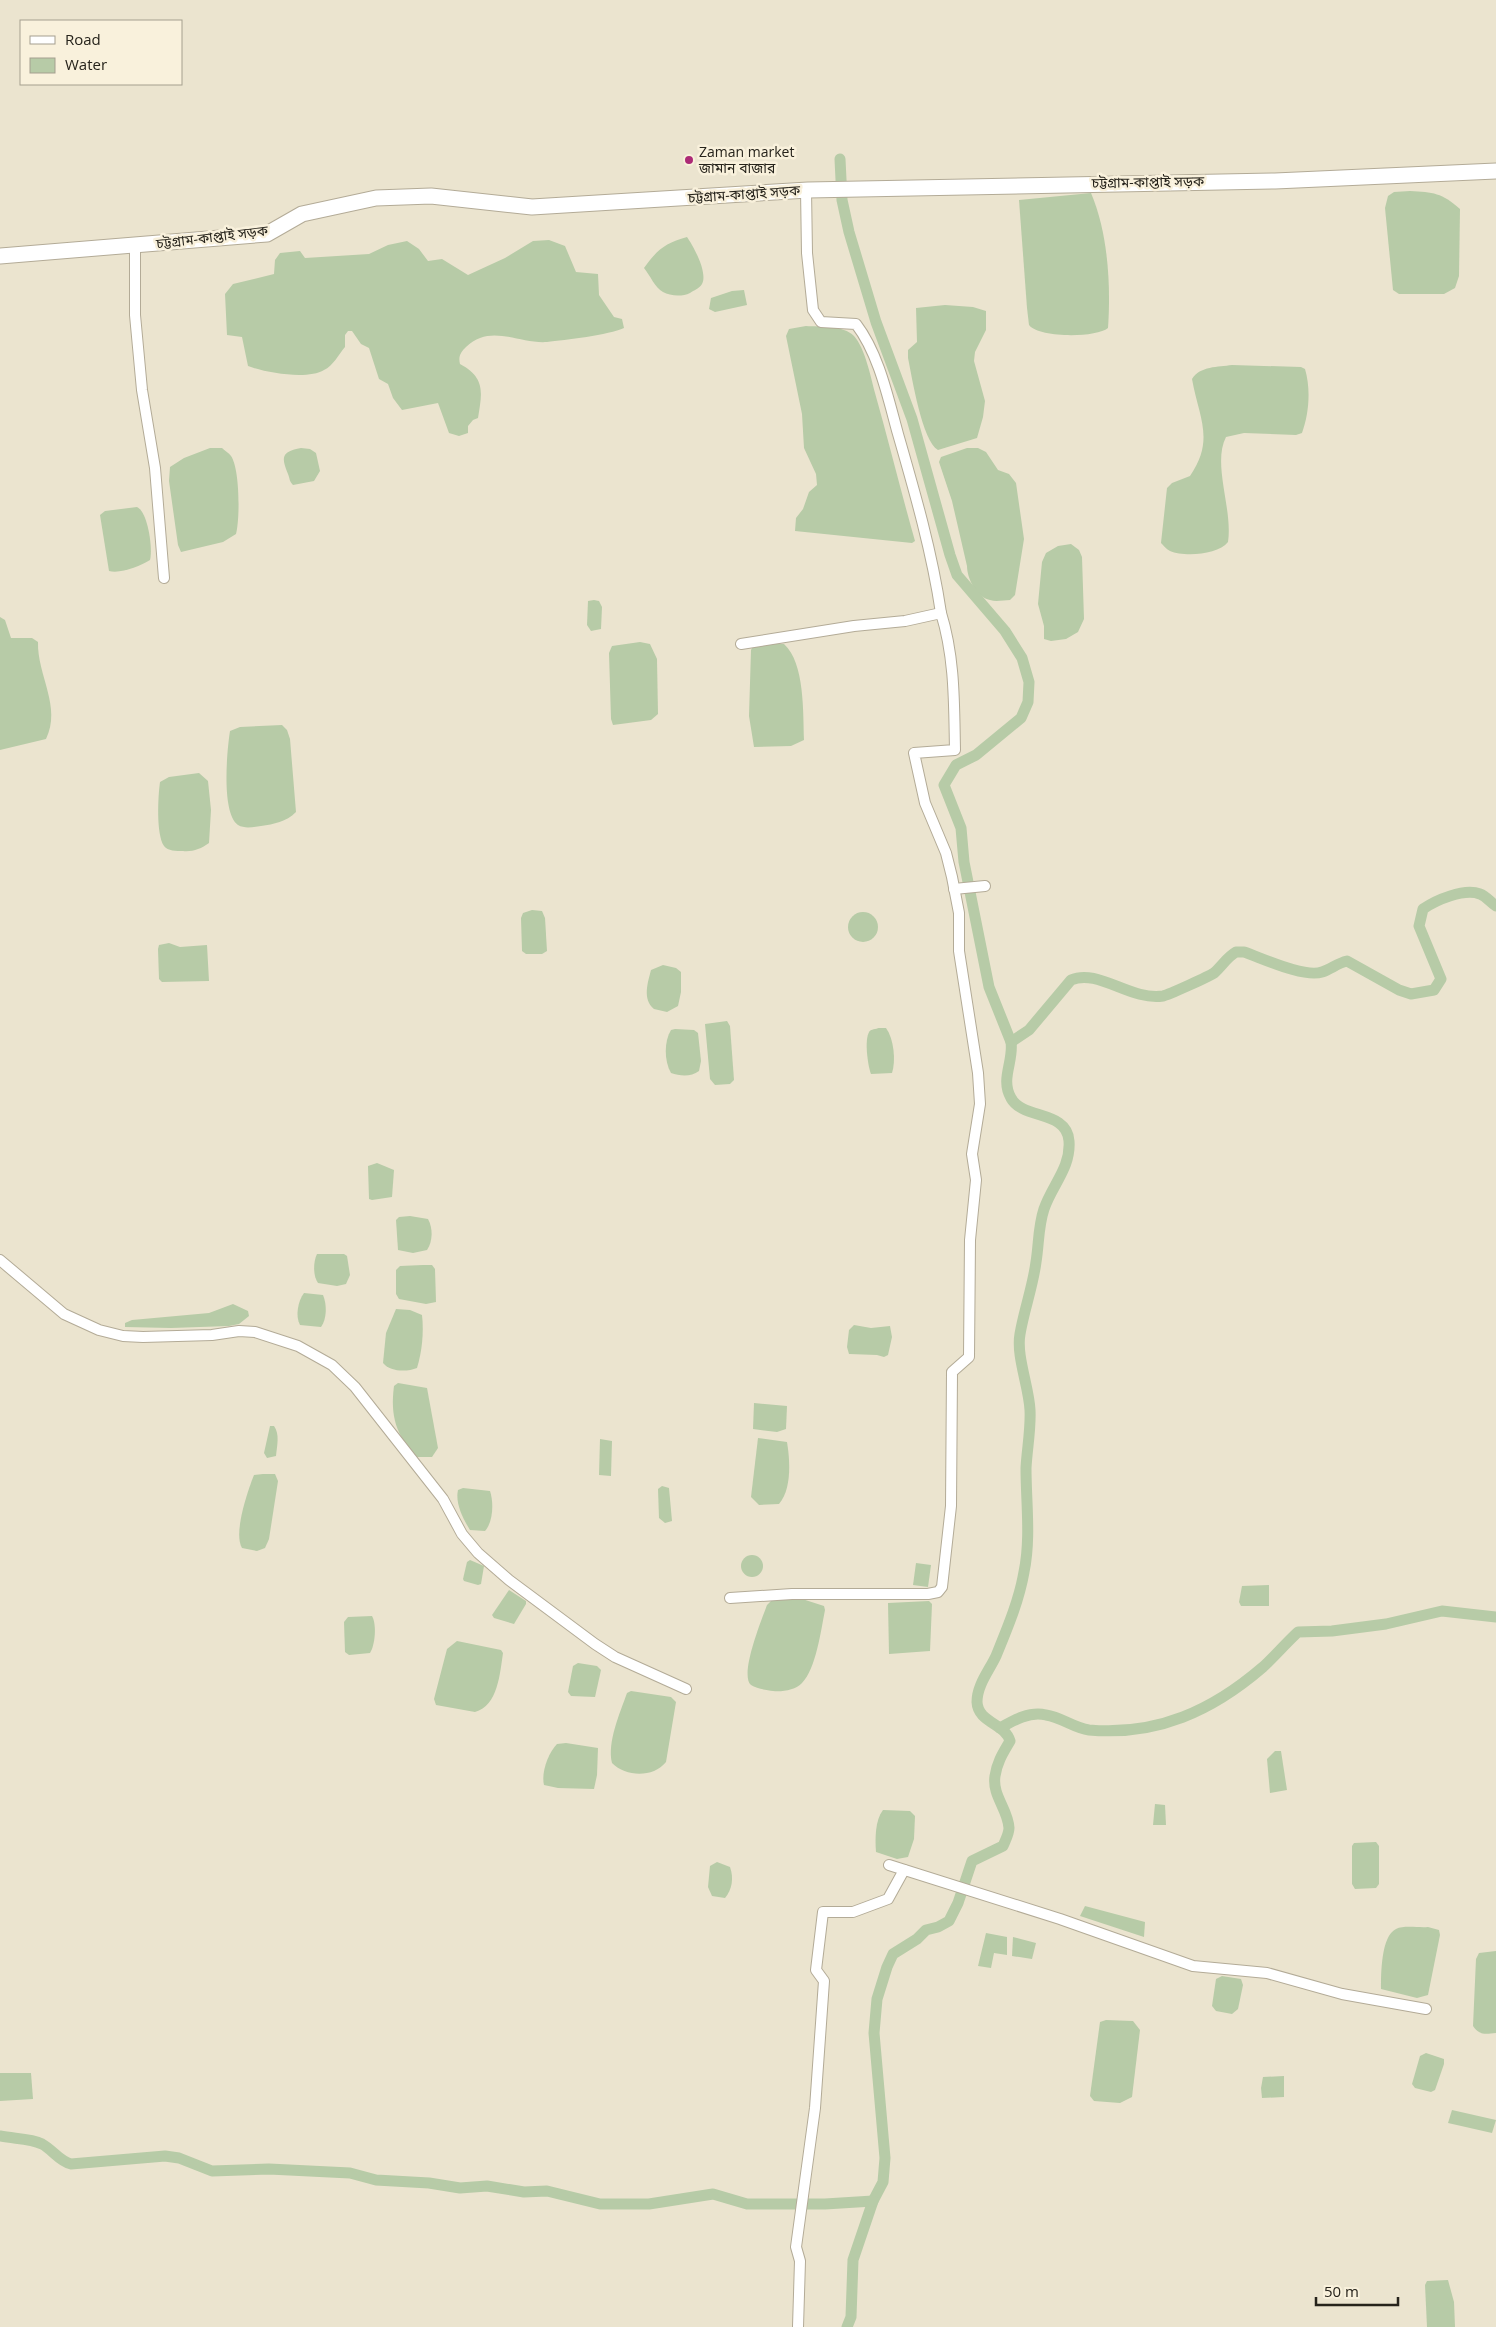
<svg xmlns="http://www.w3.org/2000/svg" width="1496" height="2327" font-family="'Open Sans','Noto Sans Bengali',sans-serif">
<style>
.water{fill:#b7cba7}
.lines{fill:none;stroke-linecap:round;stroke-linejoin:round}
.canal{stroke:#b7cba7;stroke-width:11}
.minor-casing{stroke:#b3ab97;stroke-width:12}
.primary-casing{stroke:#b3ab97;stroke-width:17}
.minor{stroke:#fff;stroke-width:10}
.primary{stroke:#fff;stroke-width:15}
.poi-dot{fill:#ac2a76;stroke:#f9f1dc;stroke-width:2}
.labels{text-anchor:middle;stroke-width:5;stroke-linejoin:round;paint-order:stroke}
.poi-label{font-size:14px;fill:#26231b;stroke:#f9f1dc;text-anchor:start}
.street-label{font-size:14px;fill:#26231b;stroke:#f9f1dc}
</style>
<rect width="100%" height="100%" fill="#ebe4cf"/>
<g class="water">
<path d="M1410,191c23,1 32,2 50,18l-1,67 -4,12 -11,6h-45l-6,-4 -8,-82 3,-12 6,-4z"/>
<path d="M1091,193c17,40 20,92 17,135 -12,10 -69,10 -79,-3l-2,-17 -8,-108z"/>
<path d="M687,237c7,10 21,36 15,47 -3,5 -8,6 -12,9 -8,4 -20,3 -27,-1 -8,-4 -13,-17 -19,-24 13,-18 21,-25 43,-31z"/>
<path d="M549,240l16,6 11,26 22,2 1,21 15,22 8,2 2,9c-15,7 -59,12 -77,14 -29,2 -56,-19 -81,5 -5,5 -8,9 -6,17 26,14 22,29 18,54l-5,2 -5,6v7l-9,3 -10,-3 -11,-30 -36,7 -9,-12 -5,-14 -9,-5 -10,-31 -8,-4 -9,-13h-4l-3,4v12c-6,7 -12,19 -21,23 -16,10 -58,3 -76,-4l-6,-29 -15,-2 -2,-41 8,-10 41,-10 1,-14 5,-7 20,-2 5,7 64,-4 19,-9 19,-4 12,8 9,12 14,-2 26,16 37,-17 28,-17z"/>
<polygon points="744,290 747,305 715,312 709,309 711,298 732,291"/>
<path d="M945,305l28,2 13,4v19l-11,22 -1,9 11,40 -2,16 -6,21 -39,12c-16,-9 -26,-73 -30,-92v-8l9,-8 -1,-34z"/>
<path d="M806,326c15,1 37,-1 48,10 11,12 17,42 21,57 14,49 26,99 40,148l-3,2 -117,-12 1,-13 7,-9 6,-17 8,-7 -1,-11 -12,-26 -2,-34 -16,-78 3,-7z"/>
<path d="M1232,365l69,2 4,2c6,20 4,45 -3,64l-6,2 -52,-2 -18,4c-14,27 7,72 2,105 -10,13 -44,15 -58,9 -4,-2 -7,-6 -9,-8l6,-55 5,-5 18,-7c25,-36 9,-58 2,-97 8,-13 26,-12 40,-14z"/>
<path d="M210,448h12c2,2 7,5 9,8 9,13 9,63 5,78l-13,8 -42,10 -3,-7 -9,-64 1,-14 14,-9z"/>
<path d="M301,448l9,1 6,4 4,18 -6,10 -21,4c-4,-4 -3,-6 -5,-11 -6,-16 -8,-22 13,-26z"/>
<path d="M967,448h11l8,4 12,18 11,4 7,9 8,56 -9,56 -5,5c-6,0 -14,2 -20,0 -14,-3 -23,-22 -23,-34l-15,-65 -13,-39 2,-5z"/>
<path d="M137,507c11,5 16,42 13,53 -10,6 -29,14 -41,11l-9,-56 5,-4z"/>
<polygon points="1071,544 1079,550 1082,557 1084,619 1078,632 1066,639 1051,641 1044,639 1044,626 1038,604 1042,562 1046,553 1058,546"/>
<polygon points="594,600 599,601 602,607 601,629 591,631 587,625 588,601"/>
<path d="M0,617l5,3 6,18h21l6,4c-1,33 24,65 8,97l-46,11z"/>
<polygon points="640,642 650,644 657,659 658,714 651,720 613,725 611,719 609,653 612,646"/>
<path d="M775,644h9c21,19 19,69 20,96l-13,6 -37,1 -5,-31 2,-66 2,-4z"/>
<path d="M282,725l5,5 3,9 6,73c-10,10 -22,12 -35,14 -8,1 -16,3 -23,-1 -17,-12 -11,-75 -8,-94l10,-4z"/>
<path d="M199,773l9,8 3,29 -2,33c-8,6 -17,9 -26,8 -7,0 -15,0 -19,-5 -8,-12 -6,-50 -4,-64l9,-5z"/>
<polygon points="532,910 542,911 545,918 547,951 542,954 526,954 522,951 521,918 523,913"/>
<circle cx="863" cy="927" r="15"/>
<polygon points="169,943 180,947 207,945 209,981 162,982 159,979 158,949 159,945"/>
<path d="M663,965l13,3 5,4v20l-3,14 -11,6 -13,-3c-12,-10 -6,-27 -3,-39z"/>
<polygon points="727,1021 730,1026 734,1080 730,1084 715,1085 710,1079 705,1024"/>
<path d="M879,1028h7c8,11 10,33 6,45l-21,1c-3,-7 -8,-39 0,-44 0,0 8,-2 8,-2z"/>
<path d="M675,1029l19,1 4,3 3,28 -2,10c-8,6 -19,5 -28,2 -7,-12 -7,-32 0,-43z"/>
<polygon points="377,1163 394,1170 392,1197 372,1200 369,1199 368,1166"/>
<path d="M410,1216l18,3c5,9 5,22 -1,31l-14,3 -15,-3 -2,-30 3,-3z"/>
<path d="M317,1254h27l3,2 3,19 -4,9 -9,2 -19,-3c-5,-7 -5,-21 -1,-29z"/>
<polygon points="423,1265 432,1265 435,1269 436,1302 426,1304 399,1299 396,1294 396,1270 400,1266"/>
<path d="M304,1293l19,2c4,9 4,24 -2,32l-21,-2c-5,-9 -2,-24 4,-32z"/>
<polygon points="233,1304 248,1311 249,1316 239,1324 229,1326 171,1328 125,1327 125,1323 132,1320 209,1313"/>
<path d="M396,1309l14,1 12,5c2,17 0,37 -5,53 -10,4 -27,4 -34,-5l3,-30z"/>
<polygon points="854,1325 871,1328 890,1326 892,1337 888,1355 884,1357 877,1355 849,1354 847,1347 849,1330"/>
<path d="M398,1383l29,5 11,60 -6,9h-15c-21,-21 -27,-41 -23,-71z"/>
<polygon points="754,1403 787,1406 786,1429 777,1432 753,1429"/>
<path d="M270,1426h4c6,8 3,20 2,30l-9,2 -3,-5z"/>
<path d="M758,1438l29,4c3,18 5,47 -8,62l-20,1 -8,-8z"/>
<polygon points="600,1439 612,1441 611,1476 599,1475"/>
<path d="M263,1474h12l3,7 -9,58 -4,9 -8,3 -15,-3c-9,-15 6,-58 12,-73z"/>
<polygon points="662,1486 669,1488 672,1521 665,1523 659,1518 658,1489"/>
<path d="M463,1488l27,3c4,12 3,31 -5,40l-15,-1c-7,-11 -15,-27 -12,-40z"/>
<circle cx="752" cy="1566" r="11"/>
<polygon points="470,1560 484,1566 481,1584 478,1585 464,1581 463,1579 467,1562"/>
<polygon points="916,1563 931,1565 928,1587 913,1585"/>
<polygon points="1269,1585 1269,1606 1241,1606 1239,1602 1242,1586"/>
<polygon points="509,1590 526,1601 526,1604 514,1624 494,1618 492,1615"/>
<path d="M796,1597l28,9 1,4c-4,20 -9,59 -23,73 -6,7 -20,9 -29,8 -6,-1 -16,-2 -22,-6 -12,-10 11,-66 16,-80l5,-5z"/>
<polygon points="929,1601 932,1604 930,1651 889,1654 888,1603"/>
<path d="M372,1616c5,9 3,29 -2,37l-21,2 -4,-3 -1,-30 4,-5z"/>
<path d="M457,1641l44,9 2,3c-3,20 -5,53 -28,59l-39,-7 -2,-6 13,-50z"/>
<polygon points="578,1663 597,1666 601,1670 595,1697 571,1696 568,1692 573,1666"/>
<path d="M631,1691l40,6 5,5 -10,60c-13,16 -40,15 -54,1 -5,-21 8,-50 15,-70z"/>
<path d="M566,1743l32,5 -1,27 -3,14 -36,-1 -14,-3c-3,-12 4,-32 13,-41z"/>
<polygon points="1275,1751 1281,1751 1287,1790 1270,1793 1267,1759"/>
<polygon points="1155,1804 1165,1805 1166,1825 1153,1825"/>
<path d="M883,1810l27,1 5,5 -1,23 -6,18 -11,2 -21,-7c-1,-13 -1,-32 7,-42z"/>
<polygon points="1376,1842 1379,1846 1379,1884 1376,1888 1355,1889 1352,1884 1352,1846 1354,1843"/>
<path d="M717,1862l13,5c4,11 2,23 -5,31l-13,-2 -4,-9 2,-21z"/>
<polygon points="1085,1906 1145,1922 1144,1937 1080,1916"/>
<path d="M1428,1927l11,3 1,5 -12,60 -11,3 -36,-9c0,-15 0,-53 15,-60 8,-4 23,-1 32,-2z"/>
<polygon points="986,1933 1007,1937 1007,1955 994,1953 991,1968 978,1966"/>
<polygon points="1013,1937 1036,1943 1032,1959 1012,1956"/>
<path d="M1496,1951v82c-10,1 -16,3 -23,-7l3,-67 3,-6z"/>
<polygon points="1222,1976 1241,1979 1243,1985 1238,2009 1232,2014 1216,2011 1212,2006 1216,1979"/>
<polygon points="1106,2020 1133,2021 1140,2030 1132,2097 1120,2103 1094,2101 1090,2096 1100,2022"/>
<polygon points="1426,2053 1444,2059 1444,2064 1435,2090 1431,2092 1415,2088 1412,2084 1420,2056"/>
<polygon points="0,2073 31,2073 33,2099 0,2101"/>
<polygon points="1284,2076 1284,2097 1262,2098 1261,2088 1263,2077"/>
<polygon points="1452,2110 1496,2120 1492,2133 1448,2123"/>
<polygon points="1448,2280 1454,2302 1455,2327 1427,2327 1425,2285 1427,2281"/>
</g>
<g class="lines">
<g class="canal">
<path d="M840,159l2,41 7,32 27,90 36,97 38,136 7,20 48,56 17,27 7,24 -1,20 -7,16 -45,37 -20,10 -12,20 17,43 3,34 25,125 22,55c3,19 -11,37 0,56 12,22 56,12 58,43 2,27 -17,44 -25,68 -6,18 -5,35 -8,53 -3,24 -12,48 -16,72 -4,22 9,53 10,76 1,19 -3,39 -4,58 0,34 5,70 -2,104 -5,29 -17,57 -28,84 -7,15 -19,29 -19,46 1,21 28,21 33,39 -7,12 -13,21 -15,35 -3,20 13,33 14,52 0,6 -4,13 -6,18l-31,15 -14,42 -9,18 -11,6 -12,3 -9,9 -24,15 -6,13 -10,32 -3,34 11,125 -2,24 -10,19 -20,59 -2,57 -4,10"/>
<path d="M1011,1042l18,-12 42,-50c27,-12 59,21 92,16 5,-1 47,-20 51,-23 8,-7 13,-16 22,-21h8c18,6 60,26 78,20 9,-3 16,-9 25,-11l52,29 12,4 23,-4 7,-11 -22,-53 4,-17c13,-9 41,-21 57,-15 6,2 10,8 16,12"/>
<path d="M1000,1728c14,-8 30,-17 46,-13 15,2 28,13 43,15 68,6 123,-19 174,-63 12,-11 23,-24 35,-35l34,-1 54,-7 56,-13 54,6"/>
<path d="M0,2136c14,3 30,2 42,8 11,6 17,17 29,20l94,-8 14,2 33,13 57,-2 81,4 26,7 53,3 31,5 27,-2 37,6 23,-1 53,13h49l64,-10 34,10h78l48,-3"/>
</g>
<g class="minor-casing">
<g id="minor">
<path d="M806,190l1,63 6,57 8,12 35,2c23,30 32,74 42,110 17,59 34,118 43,179"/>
<polyline points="135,245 135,315 142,390 155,468 164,578"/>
<polyline points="954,889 985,886"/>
<polyline points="0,1260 64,1314 99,1330 123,1336 143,1337 212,1335 239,1331 255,1332 298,1346 332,1365 355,1387 443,1499 462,1534 478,1553 509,1580 595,1644 615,1657 686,1689"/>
<path d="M730,1598l62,-4h136l10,-2 4,-5 9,-81 1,-134 17,-15 1,-117 6,-60 -4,-26 8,-50 -2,-31 -19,-122v-38l-7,-36 -6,-24 -21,-50 -11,-50 41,-3c-1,-46 0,-92 -14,-137l-36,8 -51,5 -113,18"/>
<polyline points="889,1865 1060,1919 1193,1966 1267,1973 1342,1994 1426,2009"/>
<polyline points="798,2327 800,2261 796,2247 815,2108 824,1981 816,1970 823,1912 853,1912 888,1899 904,1870"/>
</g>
</g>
<g class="primary-casing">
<polyline id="primary" points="0,256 267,234 302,214 376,198 431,196 532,207 808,190 1275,181 1496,171"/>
</g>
<use href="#minor" class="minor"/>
<use href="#primary" class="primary"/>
</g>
<circle class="poi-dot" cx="689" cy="160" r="5"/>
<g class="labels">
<g class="poi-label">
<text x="699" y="157">Zaman market<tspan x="699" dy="16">জামান বাজার</tspan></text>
</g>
<g class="street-label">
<text transform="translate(1148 182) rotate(-1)" y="5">চট্টগ্রাম-কাপ্তাই সড়ক</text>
<text transform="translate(744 194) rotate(-4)" y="5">চট্টগ্রাম-কাপ্তাই সড়ক</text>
<text transform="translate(212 237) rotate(-7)" y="5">চট্টগ্রাম-কাপ্তাই সড়ক</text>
</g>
</g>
<rect x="20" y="20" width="162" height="65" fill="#f9f1dc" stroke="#a59f8f"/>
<rect x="30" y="36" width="25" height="8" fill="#ffffff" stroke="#a59f8f"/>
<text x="65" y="45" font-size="15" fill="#26231b">Road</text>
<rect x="30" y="58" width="25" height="15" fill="#b7cba7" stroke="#a59f8f"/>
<text x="65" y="70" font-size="15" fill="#26231b">Water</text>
<path d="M1316 2297v8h82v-8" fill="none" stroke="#26231b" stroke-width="2.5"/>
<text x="1324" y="2297" font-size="15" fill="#26231b" stroke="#f9f1dc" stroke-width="4" paint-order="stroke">50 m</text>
</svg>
